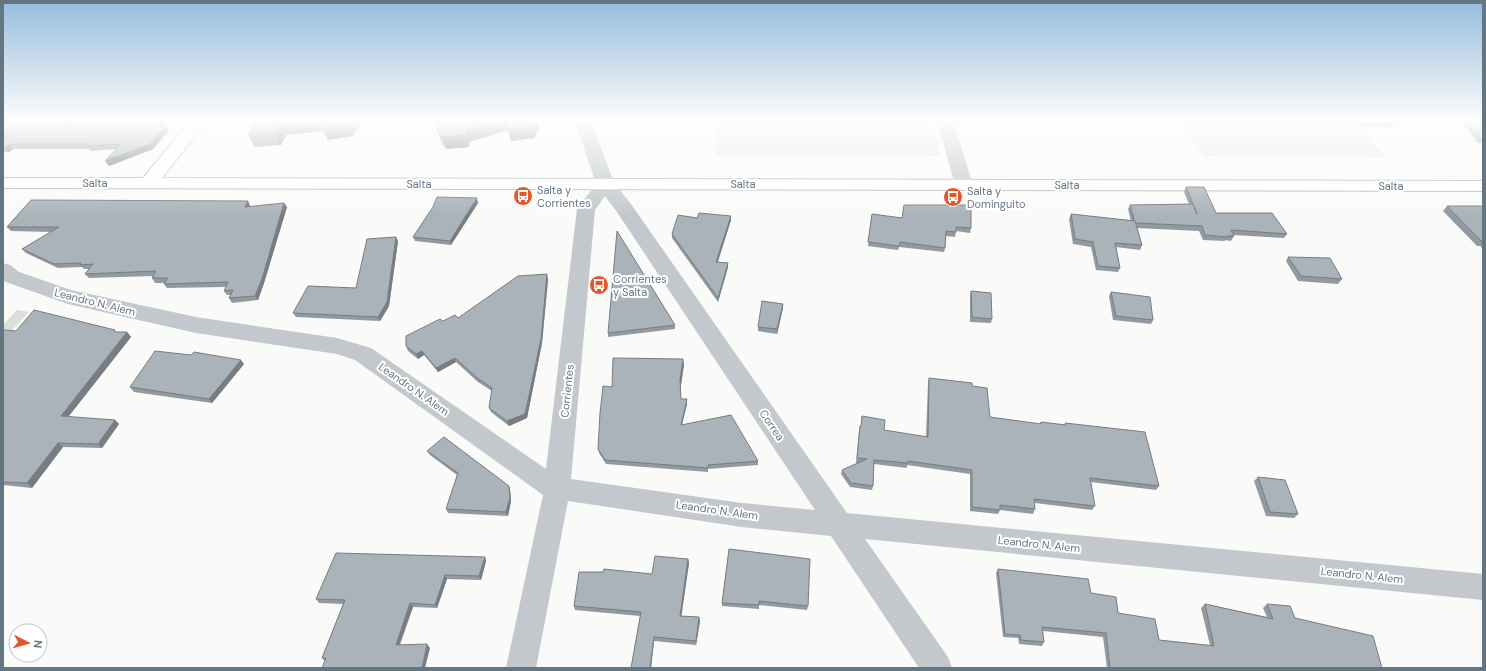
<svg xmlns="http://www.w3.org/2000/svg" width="1486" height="671" font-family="'DM Sans',sans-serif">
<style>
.built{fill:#e8e9e9}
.green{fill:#dadfd7}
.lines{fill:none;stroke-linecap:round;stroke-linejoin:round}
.secondary-casing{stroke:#b3babf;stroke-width:2}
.minor{fill:#c3c8cc;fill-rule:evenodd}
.secondary{fill:#fff;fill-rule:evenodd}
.wall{fill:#929a9f}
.shaded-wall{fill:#777d82}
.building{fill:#aab3b9;stroke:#777d82}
.labels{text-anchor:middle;stroke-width:4;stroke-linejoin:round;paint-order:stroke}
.street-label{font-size:11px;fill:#657683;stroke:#fff}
.poi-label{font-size:11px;fill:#657683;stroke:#fff;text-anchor:start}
</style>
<rect width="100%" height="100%" fill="#fafaf8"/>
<g class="built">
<polygon points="716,121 931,121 941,156 715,155"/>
<polygon points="1181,121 1352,121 1385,157 1204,156"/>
</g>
<polygon class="green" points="17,310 29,312 3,340 3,325"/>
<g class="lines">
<g class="secondary-casing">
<polygon id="secondary" points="190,121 207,121 162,178 1483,181 1483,191 3,188 3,178 143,178"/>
</g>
<g class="minor">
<path d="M575,121h16l23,62 17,21 216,309 636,61v26l-618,-61 83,118 4,11h-33l-88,-132 -89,-9 -174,-26 -32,167h-30l37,-173 -188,-135 -18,-6 -141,-21 -128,-29 -65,-23v-18l7,2 9,7 52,18 125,27 141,21 34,10 175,121 31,-260 19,-25zM605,196l12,16 198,298 -73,-7 -171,-24 24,-269z"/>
<polygon points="937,121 953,121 973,185 970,189 964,190 958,189 955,185"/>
</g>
<use href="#secondary" class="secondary"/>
</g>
<g class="wall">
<polygon points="3,121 74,121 72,123 166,126 169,130 153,149 109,166 116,149 90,151 89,149 13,149 9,152 3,152"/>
<polygon points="256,121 362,121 353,136 328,140 323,131 286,135 281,145 255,147 248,135"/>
<polygon points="438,121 538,121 539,129 534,138 511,141 508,130 469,142 469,147 446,149 441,142 437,129"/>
<polygon points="1352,121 1393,121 1395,123 1392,127 1357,127"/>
<polygon points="1461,121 1483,121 1483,143 1478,143"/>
<polygon points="1186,187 1216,213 1287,234 1284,238 1233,235 1234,236 1231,241 1225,240 1225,241 1203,240 1199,231 1137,228 1142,245 1140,250 1116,247 1120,268 1118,272 1096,270 1091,247 1073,244 1069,219 1071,214 1131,221 1128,209 1130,205 1189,204 1184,192"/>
<polygon points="248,201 250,206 250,207 284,203 287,207 264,283 258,300 232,303 229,298 231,295 227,295 224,291 226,287 167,288 164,284 165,283 155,283 152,278 153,276 89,278 85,274 89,269 84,269 82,267 58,268 26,253 22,249 52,232 11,231 7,227"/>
<polygon points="478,203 451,245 415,241 413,237"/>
<polygon points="904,205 971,228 970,233 956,231 955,237 946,236 945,248 944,252 899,247 898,250 868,246 872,214 902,218"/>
<polygon points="1447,206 1483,206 1483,249 1480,246 1477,246 1443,211"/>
<polygon points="731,216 731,220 718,262 728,263 728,267 718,302 672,238 672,234 697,218"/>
<polygon points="398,241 389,306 380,321 296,317 293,313 356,288"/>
<polygon points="1288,257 1342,279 1338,284 1298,281 1286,261"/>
<polygon points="548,279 542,343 527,418 509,426 491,412 489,408 492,391 478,382 456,362 438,372 424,355 418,359 408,351 406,346 443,321 458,318"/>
<polygon points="971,291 992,319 991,323 970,322 970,295"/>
<polygon points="1111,292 1153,320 1151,324 1113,320 1109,296"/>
<polygon points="783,308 777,334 758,331 758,327"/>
<polygon points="675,325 675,329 608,337 608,333"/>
<polygon points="3,331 127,332 131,337 68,417 115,420 119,424 102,448 63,447 32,488 3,485"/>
<polygon points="244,364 212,403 134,392 130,387"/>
<polygon points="684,364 681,385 681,399 687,404 682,424 758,461 758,465 708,469 708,472 606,464 599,453 598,449 612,387"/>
<polygon points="929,378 972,386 990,417 1040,424 1041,422 1065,425 1065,423 1159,486 1156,490 1091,482 1095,506 1092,510 1035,503 1035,509 1033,514 1000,510 998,514 970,511 970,474 907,465 907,468 874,464 873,486 872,490 850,487 841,474 842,470 858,463 856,463 859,431 860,426 861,426 862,416 884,430 926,437 928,382"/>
<polygon points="427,451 510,490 511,501 508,516 448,513 446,509 457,475 430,455"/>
<polygon points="1258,477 1298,514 1294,518 1266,516 1254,481"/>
<polygon points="729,549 808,606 807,610 759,605 759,609 722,606 722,603"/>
<polygon points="485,557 486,561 481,580 447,579 437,608 413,607 400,645 430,648 325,661 322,658 343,604 319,603 316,599"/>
<polygon points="688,559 689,563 681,616 699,617 700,621 696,645 654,641 651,668 631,668 640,616 575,610 574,606"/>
<polygon points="998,569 1091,593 1118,613 1159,640 1210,645 1201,608 1205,604 1267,617 1263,608 1267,604 1295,618 1382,668 1107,668 1103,637 1043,631 1044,642 1042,646 1019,644 1018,638 1003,637 996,573"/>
</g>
<g class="shaded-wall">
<polygon points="65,121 74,121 67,128 63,123"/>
<polygon points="297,121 362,121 353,136 328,140 323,131 286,135 281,145 275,133 280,123"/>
<polygon points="495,121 538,121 539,129 534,138 511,141 508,130 469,142 469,147 446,149 442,137"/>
<polygon points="163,122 169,130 153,149 109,166 105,161 160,126"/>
<polygon points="9,144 13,149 9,152 5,147"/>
<polygon points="477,198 478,203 451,245 450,241"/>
<polygon points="248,201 250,206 247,212 245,207"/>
<polygon points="284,203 287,207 264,283 258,300 255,296"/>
<polygon points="731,216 731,220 716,266 716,262"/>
<polygon points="396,237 398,241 389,306 380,321 378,317"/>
<polygon points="728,263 728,267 718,302 718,298"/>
<polygon points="547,274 548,279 542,343 527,418 509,426 507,421"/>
<polygon points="783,304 783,308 777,334 777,329"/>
<polygon points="127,332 131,337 65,421 61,416"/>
<polygon points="422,351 424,355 418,359 416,354"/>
<polygon points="455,358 456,362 438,372 436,368"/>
<polygon points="683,359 684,364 681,385 680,380"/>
<polygon points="241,360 244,364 212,403 209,399"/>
<polygon points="687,399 687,404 681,429 681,425"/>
<polygon points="115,420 119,424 102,448 98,444"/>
<polygon points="58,443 63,447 32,488 27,483"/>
<polygon points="509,486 510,490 511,501 508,516 506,512"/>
<polygon points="485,557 486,561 481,580 479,576"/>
<polygon points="688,559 689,563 681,619 680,616"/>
<polygon points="445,575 447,579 437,608 435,605"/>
<polygon points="410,603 413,607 398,648 396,645"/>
<polygon points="699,617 700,621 696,645 696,641"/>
<polygon points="654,637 654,641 651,668 650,668"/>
<polygon points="427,644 430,648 425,668 422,668"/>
</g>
<g class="building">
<polygon points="3,121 65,121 63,123 163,122 160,126 166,126 150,144 105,161 121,144 86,146 88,144 9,144 5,147 3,147"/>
<polygon points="256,121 297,121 280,123 275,133 248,135"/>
<polygon points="323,121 350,121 348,124 322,128"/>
<polygon points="438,121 495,121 466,130 466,135 442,137 437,129"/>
<polygon points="509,121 534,121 531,126 508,129"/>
<polygon points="1358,121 1393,121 1395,123 1360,122"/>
<polygon points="1467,121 1483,121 1483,139 1482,139"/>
<polygon points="1186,187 1204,187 1216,213 1272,213 1287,234 1231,230 1234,236 1227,236 1227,237 1205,235 1202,226 1135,223 1130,205 1193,204 1197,214"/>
<polygon points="437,197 477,198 450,241 413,237 433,207"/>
<polygon points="31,200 248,201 245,207 284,203 262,279 255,296 229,298 233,290 224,291 228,282 164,284 168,278 152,278 156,271 85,274 93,264 80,265 81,263 54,264 22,249 59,227 7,227"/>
<polygon points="904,205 971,205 971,228 956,227 956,232 946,231 945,248 900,242 899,246 868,242 872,214 902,218"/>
<polygon points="1447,206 1483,206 1483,241 1481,241"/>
<polygon points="699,213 731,216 716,262 728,263 718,298 672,234 678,215 697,218"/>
<polygon points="1071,214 1135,221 1142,245 1115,243 1120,268 1098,266 1093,242 1075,239"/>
<polygon points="617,231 675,325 608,333"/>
<polygon points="396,237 387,302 378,317 293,313 308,286 356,288 367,239"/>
<polygon points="1288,257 1330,258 1342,279 1301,276"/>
<polygon points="547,274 541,339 525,414 507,421 489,408 492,388 476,377 455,358 436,368 422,351 416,354 406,346 406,336 440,319 443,321 455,315 458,318 518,276"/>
<polygon points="971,291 991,293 992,319 972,317"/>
<polygon points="1111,292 1150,297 1153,320 1116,316"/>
<polygon points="762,301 783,304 777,329 758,327"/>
<polygon points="34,310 115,330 114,332 127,332 61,416 115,420 98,444 58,443 27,483 3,482 3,331 4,330 16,331"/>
<polygon points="155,351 191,355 194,352 241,360 209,399 130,387"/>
<polygon points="613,358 683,359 680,380 681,399 687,399 681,425 731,415 758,461 708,465 708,468 605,460 598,449 600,413 603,386 612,387"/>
<polygon points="929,378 972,383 972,386 987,388 990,417 1041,424 1041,422 1066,425 1065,423 1145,432 1159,486 1090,478 1095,506 1034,499 1035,509 1000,505 1000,510 972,507 972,470 908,461 908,463 874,460 873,486 851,483 842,470 867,459 857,458 860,426 861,426 862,416 885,420 884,430 928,437"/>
<polygon points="444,437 509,486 510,497 506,512 446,509 458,473 427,451"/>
<polygon points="1258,477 1285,480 1298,514 1270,512"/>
<polygon points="729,549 810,559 808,606 759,601 759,605 722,603"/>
<polygon points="336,553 485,557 479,576 445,575 435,605 410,603 396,645 427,644 422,668 322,668 326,658 322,658 345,600 316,599"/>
<polygon points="655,556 688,559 680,616 699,617 696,641 654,637 650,668 631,668 641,612 574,606 579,572 603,572 604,569 652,574"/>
<polygon points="998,569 1088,579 1091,593 1116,597 1118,613 1155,619 1159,640 1214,646 1205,604 1273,619 1267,604 1290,606 1295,618 1373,636 1382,668 1110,668 1106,633 1042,627 1044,642 1021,640 1020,635 1005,634"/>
</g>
<linearGradient id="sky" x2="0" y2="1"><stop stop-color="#96bcdc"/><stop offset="0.56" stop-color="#fdfdfc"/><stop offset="1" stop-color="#fdfdfc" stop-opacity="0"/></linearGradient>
<rect width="1486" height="215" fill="url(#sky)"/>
<defs>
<g id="bus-disc" transform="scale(1)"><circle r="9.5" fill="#e4572e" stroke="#fff"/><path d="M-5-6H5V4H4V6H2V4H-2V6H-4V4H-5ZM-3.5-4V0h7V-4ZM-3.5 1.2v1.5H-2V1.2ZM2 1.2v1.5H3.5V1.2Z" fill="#fff"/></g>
</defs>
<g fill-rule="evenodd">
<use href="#bus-disc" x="523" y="196"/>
<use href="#bus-disc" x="953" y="197"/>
<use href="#bus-disc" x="599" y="285"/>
</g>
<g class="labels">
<g class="street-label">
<text x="95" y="187">Salta</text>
<text x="419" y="188">Salta</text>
<text x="743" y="188">Salta</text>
<text x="1067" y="189">Salta</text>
<text x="1391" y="190">Salta</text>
<text transform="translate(95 302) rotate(14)" y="4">Leandro N. Alem</text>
<text transform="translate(414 389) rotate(35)" y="4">Leandro N. Alem</text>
<text transform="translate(567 391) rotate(-84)" y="4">Corrientes</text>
<text transform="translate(772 425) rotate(56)" y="4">Correa</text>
<text transform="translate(717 510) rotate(8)" y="4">Leandro N. Alem</text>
<text transform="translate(1039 544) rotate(6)" y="4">Leandro N. Alem</text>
<text transform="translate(1362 575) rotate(6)" y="4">Leandro N. Alem</text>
</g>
<g class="poi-label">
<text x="537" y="194">Salta y<tspan x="537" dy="13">Corrientes</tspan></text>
<text x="967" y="195">Salta y<tspan x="967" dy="13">Dominguito</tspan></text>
<text x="613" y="283">Corrientes<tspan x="613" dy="13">y Salta</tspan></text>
</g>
</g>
<rect width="1486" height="671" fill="none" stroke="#657683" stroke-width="8"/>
<g transform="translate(28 643) rotate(96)"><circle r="19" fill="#ffffff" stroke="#c1c8cd"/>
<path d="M0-3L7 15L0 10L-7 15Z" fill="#e4572e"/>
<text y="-6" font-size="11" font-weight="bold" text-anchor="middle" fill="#657683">N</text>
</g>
</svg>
